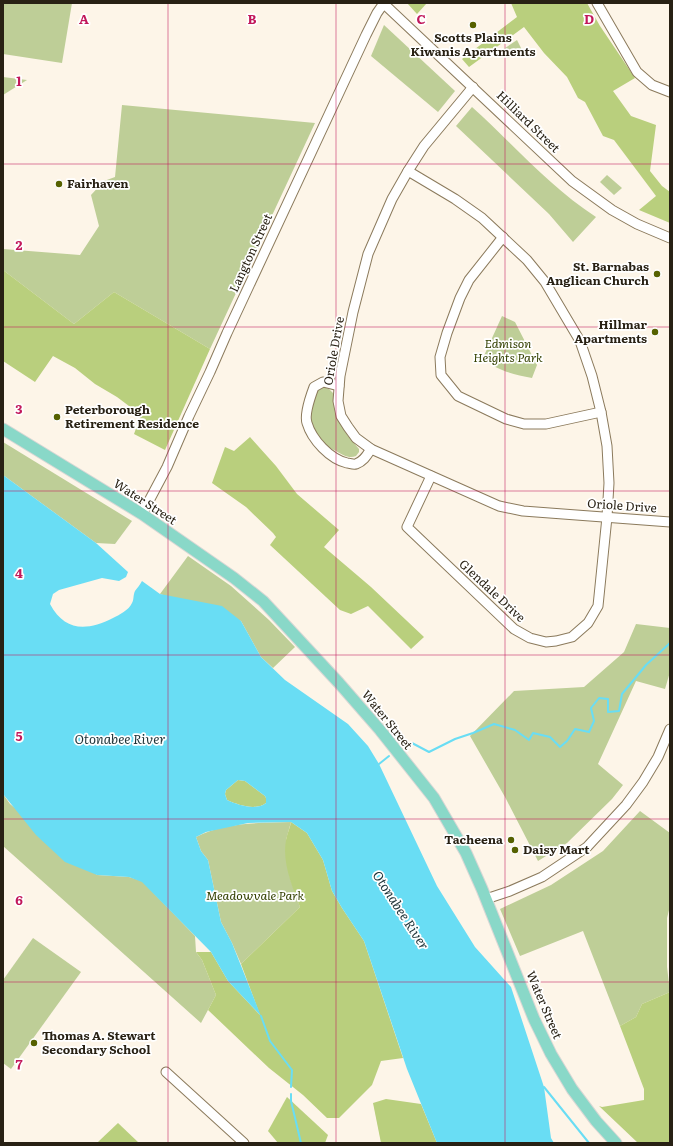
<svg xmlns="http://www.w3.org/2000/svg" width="673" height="1146" font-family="Literata,serif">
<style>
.green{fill:#bece97}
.forest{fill:#b9cf7d}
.water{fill:#69ddf4;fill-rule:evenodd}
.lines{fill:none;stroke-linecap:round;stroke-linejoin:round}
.stream{stroke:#69ddf4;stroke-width:2}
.minor-casing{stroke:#8b7a5c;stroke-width:11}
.major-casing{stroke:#d8d7d5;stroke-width:13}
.minor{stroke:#fff;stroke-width:9}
.major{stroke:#89d8c8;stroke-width:11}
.grid{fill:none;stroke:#c2185b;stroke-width:1;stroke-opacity:0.55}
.poi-dot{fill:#566100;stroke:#fff;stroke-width:1.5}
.labels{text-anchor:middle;stroke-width:3.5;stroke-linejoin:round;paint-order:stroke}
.poi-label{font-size:12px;font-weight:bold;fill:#282114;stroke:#fff;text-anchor:start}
.street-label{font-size:12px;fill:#282114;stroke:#fff}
.park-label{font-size:12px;font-style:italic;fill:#334000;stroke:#fff}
.water-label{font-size:13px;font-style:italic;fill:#1d3237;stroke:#fff}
.grid-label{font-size:13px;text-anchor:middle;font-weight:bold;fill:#c2185b;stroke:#fff;stroke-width:3.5;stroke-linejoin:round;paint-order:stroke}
</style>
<rect width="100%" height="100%" fill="#fdf5e8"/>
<g class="green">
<polygon points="3,3 72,3 62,63 3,54"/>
<polygon points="384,25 455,91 438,112 371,56"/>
<polygon points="517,40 522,50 508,58 502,50"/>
<polygon points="3,77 27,80 3,95"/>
<polygon points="122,105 315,123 210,349 114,292 74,324 3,270 3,249 80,255 99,226 91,195 104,181 115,177"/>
<path d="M472,107c41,37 78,80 124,110l-23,25 -24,-28 -93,-88z"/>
<polygon points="607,175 622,188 614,195 600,182"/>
<path d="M502,316l13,6 22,43 -5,13c-19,-4 -35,-7 -49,-20z"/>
<path d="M323,387l6,2 4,4 2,21 13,22 11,13v3l-3,4c-7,3 -13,-1 -20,-5 -16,-7 -28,-24 -25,-43 1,-7 5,-14 8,-20z"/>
<polygon points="3,442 132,521 115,544 96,543 3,475"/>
<polygon points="188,556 231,586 269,620 295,647 273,668 261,657 241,621 160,594"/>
<polygon points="636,624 670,628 670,672 665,689 636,681 598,764 623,785 612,799 567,843 538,861 505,797 470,736 514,691 584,687 624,652"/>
<polygon points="3,794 10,804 97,875 129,877 142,881 195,936 196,952 202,960 216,995 201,1023 3,846"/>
<polygon points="640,811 670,833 670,906 667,918 667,967 670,992 642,1004 636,1017 620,1026 583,931 520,956 500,909 551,885 603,851"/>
<path d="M291,822l-5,18 4,38 10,29 -59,57 -9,-21 -11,-21 -13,-62 -7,-9 -5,-14c29,-15 63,-14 95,-15z"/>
<polygon points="33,938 81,972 11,1069 3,1063 3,980"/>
</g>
<g class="forest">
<polygon points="407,3 427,3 417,14"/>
<polygon points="511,3 587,3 600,26 635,78 613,91 631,116 656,125 650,171 662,186 670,192 670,223 639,210 656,196 614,140 603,136 585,102 578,98 567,77 544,53 524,27 469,67 462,59 517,17"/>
<polygon points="3,270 74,324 114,292 210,349 165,450 134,434 141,415 117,397 95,384 75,368 53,356 35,382 3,361"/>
<polygon points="250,437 276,466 297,494 339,530 324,547 371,587 424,637 411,649 368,606 351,614 340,610 270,545 276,537 273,533 246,507 212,483 225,447 234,451"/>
<path d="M238,780l7,1 20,15 1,2v5c-10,8 -28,2 -39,-3l-2,-6 1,-4z"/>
<path d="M291,822l16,11 16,27 9,31 10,17 22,33 39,117 -22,3 -9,24 -33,33h-12l-24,-23 -34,-27 -61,-58 8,-15 -14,-35 -6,-8h15l17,29 32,34 -19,-51 59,-57c-8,-21 -18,-44 -14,-67 1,-6 4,-12 5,-18z"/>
<polygon points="670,992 670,1143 638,1143 599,1106 602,1107 644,1100 644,1089 620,1026 636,1017 642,1004"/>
<polygon points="287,1097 328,1135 325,1143 278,1143 268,1131"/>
<polygon points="386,1099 421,1104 437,1143 381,1143 373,1103"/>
<polygon points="118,1123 139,1143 97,1143 99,1141"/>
</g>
<path class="water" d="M3,475l93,68 32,29 -2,5 -7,4 -17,-3 -43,12 -6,4 -3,10c15,28 37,27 63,14 6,-3 16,-8 19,-15 2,-3 1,-8 3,-12 2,-3 5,-6 7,-10l18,13 62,12 19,15 20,36 24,23 63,44 20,22 11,18 58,122 38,61 36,40 33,100 7,51 3,5h-117l-30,-74 -43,-128 -22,-33 -10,-17 -9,-31 -16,-27 -16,-11 -43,1 -42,9 -10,5 5,14 7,9 13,62 11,21 29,73 -33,-35 -17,-29 -69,-70 -13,-5 -32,-2 -32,-13 -29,-27 -33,-41zM238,780l7,1 20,15 1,2v5c-10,8 -28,2 -39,-3l-2,-6 1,-4z"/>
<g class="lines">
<g class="stream">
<polyline points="401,743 412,743 429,752 455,739 473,733 494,724 515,730 529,740 533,733 550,737 560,747 567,741 575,729 589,732 594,721 591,708 599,698 608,699 608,712 619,711 622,694 646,665 670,643"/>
<polyline points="379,764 389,756"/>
<polyline points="261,1016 270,1041 292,1070 291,1087"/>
<polyline points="544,1087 589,1143"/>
<polyline points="291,1094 291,1101 301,1143"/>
</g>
<g class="minor-casing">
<g id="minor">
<polyline points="383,3 572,181 612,210 637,224 670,238"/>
<polyline points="597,3 637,72 652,85 670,92"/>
<polyline points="473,87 424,146 408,171 392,199 368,254 353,312 340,376 338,401 341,416 348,427 356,438 371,449 499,506 523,511 670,522"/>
<polyline points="408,171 455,199 482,218 527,260 545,282 580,341 592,376 601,412 607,446 609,483 607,517 598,606 588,623 572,637 556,641 546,642 530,638 514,629 407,527 431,476"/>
<polyline points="503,237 469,280 460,298 447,333 440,357 441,375 458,396 506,419 524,424 546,424 601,412"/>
<path d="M339,386l-16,-4 -9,5c-3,8 -10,27 -7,36 5,17 23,36 40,40 3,0 6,2 9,1 8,-3 11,-9 15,-15"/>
<polyline points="142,514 167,467 189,416 210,372 227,333 366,35 377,13 384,3"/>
<polyline points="486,899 510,891 542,877 587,847 626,805 643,782 658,757 670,729"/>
<polyline points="166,1072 244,1143"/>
</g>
</g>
<g class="major-casing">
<polyline id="major" points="3,429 142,514 234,578 263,601 339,683 380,730 434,798 466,853 482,889 534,1019 551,1054 572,1089 596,1121 616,1143"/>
</g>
<use href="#minor" class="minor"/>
<use href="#major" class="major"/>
</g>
<path class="grid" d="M168,3v1140M336,3v1140M505,3v1140M3,164h667M3,327h667M3,491h667M3,655h667M3,819h667M3,982h667"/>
<g class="poi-dot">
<circle cx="473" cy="25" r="4"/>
<circle cx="59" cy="184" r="4"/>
<circle cx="657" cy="274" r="4"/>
<circle cx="655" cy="332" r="4"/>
<circle cx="57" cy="417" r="4"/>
<circle cx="511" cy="840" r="4"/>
<circle cx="515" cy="850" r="4"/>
<circle cx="34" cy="1043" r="4"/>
</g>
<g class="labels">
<g class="poi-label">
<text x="473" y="42" text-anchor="middle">Scotts Plains<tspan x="473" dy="14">Kiwanis Apartments</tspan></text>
<text x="67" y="188">Fairhaven</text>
<text x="649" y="271" text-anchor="end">St. Barnabas<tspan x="649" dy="14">Anglican Church</tspan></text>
<text x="647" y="329" text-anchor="end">Hillmar<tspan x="647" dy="14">Apartments</tspan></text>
<text x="65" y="414">Peterborough<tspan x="65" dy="14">Retirement Residence</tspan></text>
<text x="503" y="844" text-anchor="end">Tacheena</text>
<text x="523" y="854">Daisy Mart</text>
<text x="42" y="1040">Thomas A. Stewart<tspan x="42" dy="14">Secondary School</tspan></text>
</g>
<g class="street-label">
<text transform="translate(528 122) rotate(44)" y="4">Hilliard Street</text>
<text transform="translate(251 253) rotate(-65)" y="4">Langton Street</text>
<text transform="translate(334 351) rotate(-80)" y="4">Oriole Drive</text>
<text transform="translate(145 502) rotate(33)" y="4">Water Street</text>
<text transform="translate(622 506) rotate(4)" y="4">Oriole Drive</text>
<text transform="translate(492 591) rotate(43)" y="4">Glendale Drive</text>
<text transform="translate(387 720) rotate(51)" y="4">Water Street</text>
<text transform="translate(544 1005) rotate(67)" y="4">Water Street</text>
</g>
<g class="park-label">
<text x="508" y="348">Edmison<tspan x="508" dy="14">Heights Park</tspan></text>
<text x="255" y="900">Meadowvale Park</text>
</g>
<g class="water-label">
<text x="120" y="744">Otonabee River</text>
<text transform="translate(401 910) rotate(57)" y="5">Otonabee River</text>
</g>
</g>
<g class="grid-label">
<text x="84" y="24">A</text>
<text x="252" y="24">B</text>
<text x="421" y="24">C</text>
<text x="589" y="24">D</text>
<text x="19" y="86">1</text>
<text x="19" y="250">2</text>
<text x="19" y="414">3</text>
<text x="19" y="578">4</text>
<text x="19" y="741">5</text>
<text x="19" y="905">6</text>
<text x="19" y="1069">7</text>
</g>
<rect width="673" height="1146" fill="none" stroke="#282114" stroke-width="8"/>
</svg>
